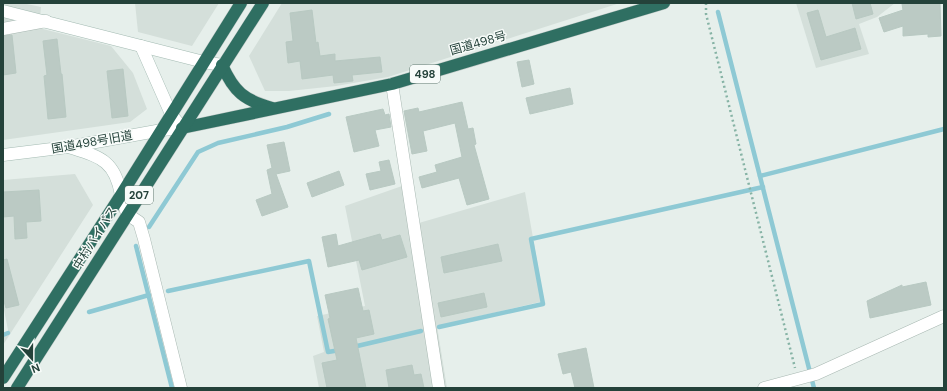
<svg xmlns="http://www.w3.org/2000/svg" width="947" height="391" font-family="'DM Sans','Noto Sans JP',sans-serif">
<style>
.built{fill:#d4dfda}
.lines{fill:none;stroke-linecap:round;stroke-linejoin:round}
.stream{stroke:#8ec9d4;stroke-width:4.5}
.building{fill:#bbcac4;stroke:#b8c9c2}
.street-casing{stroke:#a8b8b2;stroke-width:13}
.secondary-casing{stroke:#a4bbb3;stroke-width:13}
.highway-casing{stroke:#c2cac8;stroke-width:13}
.path{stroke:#86b3a5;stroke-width:2.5;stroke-dasharray:2 3;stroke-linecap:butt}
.street{stroke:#fff;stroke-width:12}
.secondary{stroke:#fff;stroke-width:12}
.highway{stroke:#2f6f62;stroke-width:12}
.labels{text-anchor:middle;stroke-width:3;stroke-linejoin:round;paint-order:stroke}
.shield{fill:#f7fbf9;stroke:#637a73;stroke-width:1}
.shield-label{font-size:11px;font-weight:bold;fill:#24423a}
.street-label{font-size:12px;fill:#24423a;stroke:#f7fbf9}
</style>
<rect width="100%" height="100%" fill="#e6efeb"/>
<g class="built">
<polygon points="3,3 22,3 41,7 39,28 111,46 133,73 147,109 130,122 3,140"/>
<polygon points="135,3 219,3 192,46 138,32"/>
<polygon points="282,3 620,3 388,77 336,86 289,91 265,91 249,56"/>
<polygon points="796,3 895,3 877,17 859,24 869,54 816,68"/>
<polygon points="75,174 93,205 3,345 3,337 9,335 3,305 3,180"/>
<polygon points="402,186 412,225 525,192 544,301 437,326 447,388 319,388 313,356 324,352 317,316 365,306 345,206"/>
</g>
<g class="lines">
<g class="stream">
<polyline points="718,12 814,388"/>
<polyline points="760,176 944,129"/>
<polyline points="149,227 198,152 218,143 287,127 329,114"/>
<polyline points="136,246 172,388"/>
<polyline points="168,291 309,261 328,352 340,350"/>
<polyline points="89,312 149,295"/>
<polyline points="439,327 543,304 531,239 763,187"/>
<polyline points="3,335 8,333"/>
<polyline points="353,347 421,331"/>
</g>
</g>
<g class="building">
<polygon points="852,3 870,3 873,14 856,19"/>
<polygon points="917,3 940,3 941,36 928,37 928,34 903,36 903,26 884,32 879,18 903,10 902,4"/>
<polygon points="312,10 316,43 318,42 320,56 335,54 335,61 380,57 382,72 352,75 353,81 334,83 333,75 302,79 300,61 288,63 286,42 293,41 290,13"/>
<polygon points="818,10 826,37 855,28 861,49 821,60 807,13"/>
<polygon points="12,35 16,73 3,75 3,36"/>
<polygon points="57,39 61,74 62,74 66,117 48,119 44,76 47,75 43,41"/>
<polygon points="529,60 534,84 522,87 517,62"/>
<polygon points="123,69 128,116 112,118 107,71"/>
<polygon points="570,88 573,104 530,114 526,98"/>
<polygon points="462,102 468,129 473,128 476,144 474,145 489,199 467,205 459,178 422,188 419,177 437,172 435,165 462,157 455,123 423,131 427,151 412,154 404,111 418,108 419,112"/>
<polygon points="383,109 385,115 389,114 391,127 375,130 379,146 354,152 346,117"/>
<polygon points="284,142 290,171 276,174 288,207 262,216 256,200 272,194 267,170 272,168 267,145"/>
<polygon points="389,160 395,184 370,190 366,174 381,171 379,162"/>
<polygon points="339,171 344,185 312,197 307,183"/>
<polygon points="39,190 41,221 26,222 27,238 15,239 14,216 3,217 3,192"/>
<polygon points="336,234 338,246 380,234 382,240 400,235 407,257 362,270 359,260 328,267 322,237"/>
<polygon points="498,244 502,261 444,273 441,257"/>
<polygon points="7,259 19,305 6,308 3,298 3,260"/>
<polygon points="926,282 931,305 870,318 867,301 902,285 902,287"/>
<polygon points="358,288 363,311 369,310 374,334 356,338 366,388 327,388 322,363 337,360 328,319 330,318 325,295"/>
<polygon points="484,293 487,307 441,317 438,303"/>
<polygon points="586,348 594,388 575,388 571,372 563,374 558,354"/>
<polygon points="412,365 414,375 421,374 424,388 389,388 386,370"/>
</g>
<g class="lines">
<g class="street-casing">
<g id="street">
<polyline points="3,29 46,21"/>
<polyline points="392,84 439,388"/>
<polyline points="121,195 127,214 139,222 144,239 181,388"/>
<polyline points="764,388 816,374 944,316"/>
</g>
</g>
<g class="secondary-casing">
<g id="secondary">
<polyline points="3,11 204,62 222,65"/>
<polyline points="141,46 171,114 182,128"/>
<path d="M69,147c31,10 46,13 52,48"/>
<polyline points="3,155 68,147 162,130 182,128"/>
</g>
</g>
<g class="highway-casing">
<g id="highway">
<path d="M222,65c12,27 22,35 50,43"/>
<polyline points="182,128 392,84 664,3"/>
<polyline points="3,378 121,195 241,3"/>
<polyline points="17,388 263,3"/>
</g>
</g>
<polyline class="path" points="706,3 706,14 795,368"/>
<use href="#street" class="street"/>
<use href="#secondary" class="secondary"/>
<use href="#highway" class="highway"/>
</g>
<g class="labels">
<g class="shield">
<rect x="410" y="65" width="30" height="18" rx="3"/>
<rect x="125" y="186" width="28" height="18" rx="3"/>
</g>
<g class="shield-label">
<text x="425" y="78">498</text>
<text x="139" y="199">207</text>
</g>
<g class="street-label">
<text transform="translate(478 43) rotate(-16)" y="4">国道498号</text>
<text transform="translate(92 142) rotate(-10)" y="4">国道498号旧道</text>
<text transform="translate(95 238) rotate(-58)" y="4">中村バイパス</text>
</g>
</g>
<rect width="947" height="391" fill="none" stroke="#24423a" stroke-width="8"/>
<g transform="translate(32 359) rotate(159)" stroke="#f7fbf9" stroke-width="3" paint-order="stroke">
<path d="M0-3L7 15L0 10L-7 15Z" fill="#24423a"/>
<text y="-6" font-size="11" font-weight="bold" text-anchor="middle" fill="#24423a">N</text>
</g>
</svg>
